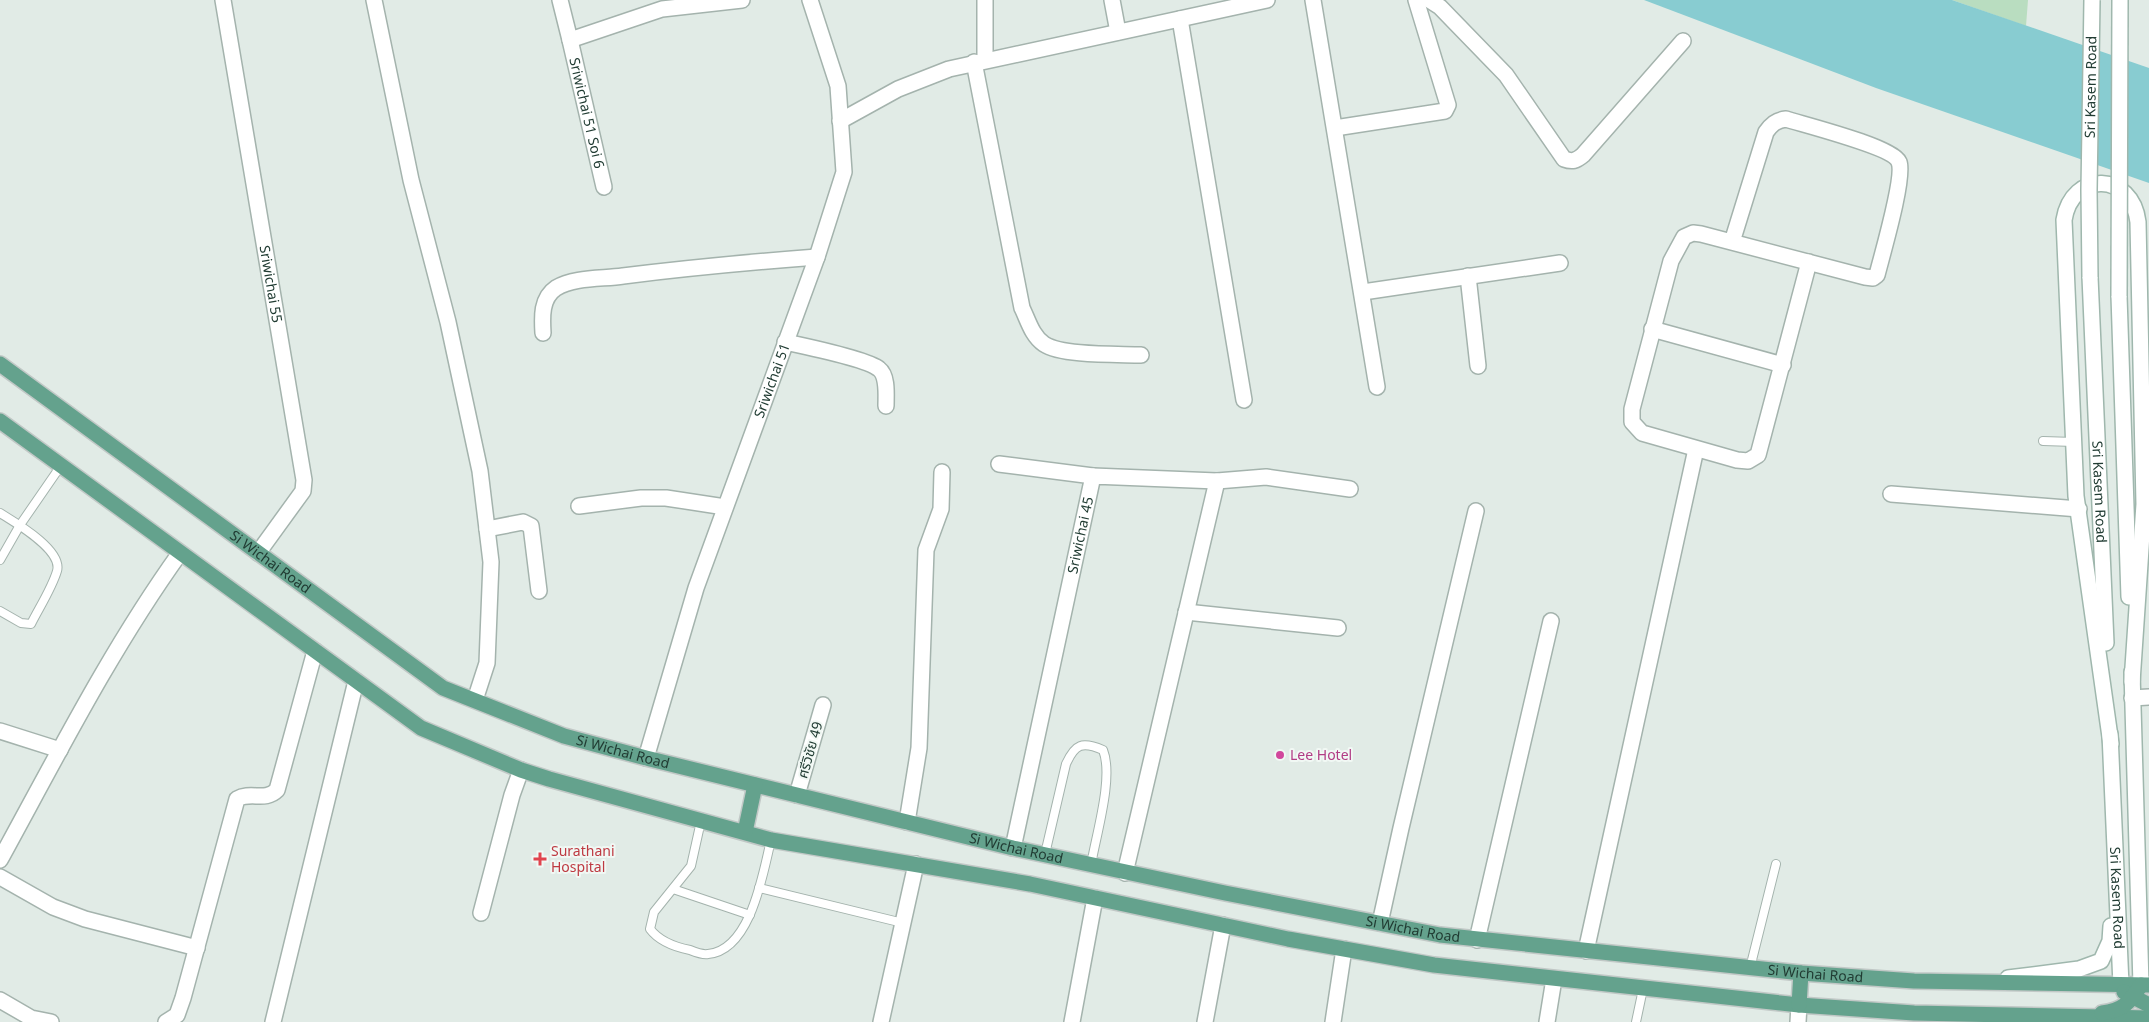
<svg xmlns="http://www.w3.org/2000/svg" width="2149" height="1022" font-family="'Noto Sans','Noto Sans Thai',sans-serif">
<style>
.green{fill:#b9ddc0}
.water{fill:#88ccd1}
.lines{fill:none;stroke-linecap:round;stroke-linejoin:round}
.lane-casing{stroke:#a4b3ad;stroke-width:10}
.street-casing{stroke:#a4b3ad;stroke-width:18}
.secondary-casing{stroke:#9fb7ad;stroke-width:18}
.primary-casing{stroke:#c1c8c6;stroke-width:18}
.lane{stroke:#fff;stroke-width:8}
.street{stroke:#fff;stroke-width:15}
.secondary{stroke:#fff;stroke-width:15}
.primary{stroke:#64a28d;stroke-width:15}
.secondary-bridge-casing{stroke:#9fb7ad;stroke-width:18;stroke-linecap:butt}
.secondary-bridge{stroke:#fff;stroke-width:15}
.hotel-dot{fill:#d1479c;stroke:#f1f8f4;stroke-width:2}
.health-dot{fill:#e0444e;stroke:#f1f8f4;stroke-width:2}
.labels{text-anchor:middle;stroke-width:4;stroke-linejoin:round;paint-order:stroke}
.street-label{font-size:14px;fill:#213c33;stroke:#f1f8f4}
.hotel-label{font-size:14px;fill:#b23c85;stroke:#f1f8f4;text-anchor:start}
.health-label{font-size:14px;fill:#be3a42;stroke:#f1f8f4;text-anchor:start}
</style>
<rect width="100%" height="100%" fill="#e1ebe6"/>
<polygon class="green" points="1952,0 2028,0 2026,26"/>
<polygon class="water" points="1644,0 1952,0 2149,68 2149,183 1876,88"/>
<g class="lines">
<g class="lane-casing">
<g id="lane">
<polyline points="2043,441 2074,442"/>
<path d="M0,513c16,10 63,37 57,58 -5,17 -18,37 -26,53l-10,-1 -21,-12"/>
<polyline points="0,560 20,525 60,467"/>
<path d="M701,821l-10,45 -37,46 -4,17c9,12 25,18 40,21 5,2 13,5 18,4 43,-4 55,-81 63,-114"/>
<path d="M1045,854l21,-90c9,-20 16,-23 37,-14 11,27 -7,85 -12,115"/>
<polyline points="759,888 903,923"/>
<polyline points="673,889 750,915"/>
<polyline points="1750,968 1776,864"/>
<polyline points="1636,1022 1643,989"/>
</g>
</g>
<g class="street-casing">
<g id="street">
<path id="s1" d="M223,0l81,480 -1,11 -45,62"/>
<polyline points="374,0 411,180 448,322 480,471 491,562 487,663 475,700"/>
<polyline points="560,0 570,40 662,9 742,0"/>
<polyline points="1112,0 1118,32"/>
<polyline points="1313,0 1377,387"/>
<path d="M1429,0l11,7 66,68 58,84c8,3 12,2 19,-4l100,-114"/>
<polyline points="1180,19 1244,400"/>
<path id="s2" d="M570,40l34,147"/>
<polyline points="985,60 985,0"/>
<path d="M974,62l48,246c6,12 10,28 22,36 18,12 74,10 97,11"/>
<polyline points="840,121 898,89 949,69 1267,0"/>
<polyline points="1335,128 1445,111 1448,105 1416,0"/>
<path d="M1732,242l34,-110c5,-7 10,-12 20,-13 19,6 107,28 113,43 6,15 -17,93 -22,113l-4,3 -8,-1 -164,-43 -8,-1 -9,4 -13,24 -39,148v13l10,11 95,27 11,1 10,-6 51,-193"/>
<polyline points="1468,276 1478,366"/>
<polyline points="1363,292 1560,263"/>
<polyline points="1652,329 1783,365"/>
<path d="M543,333c-1,-16 -2,-35 13,-45 18,-11 47,-9 67,-12 64,-8 129,-14 194,-19"/>
<path d="M785,342c19,4 82,17 94,27 9,7 7,26 7,37"/>
<polyline points="999,464 1093,476"/>
<polyline points="1891,494 2079,509"/>
<polyline points="579,506 641,498 666,498 725,507"/>
<polyline points="487,529 523,522 531,526 539,591"/>
<polyline points="1186,612 1338,628"/>
<polyline points="2132,698 2149,697"/>
<polyline points="0,731 60,750"/>
<path id="s3" d="M646,758l50,-170 121,-331 27,-85 -6,-86 -28,-86"/>
<polyline points="797,795 823,705"/>
<polyline points="907,822 919,748 926,550 941,509 942,472"/>
<path id="s4" d="M1013,848l80,-372 124,5 49,-4 84,12"/>
<path d="M0,860c57,-104 111,-211 180,-307"/>
<polyline points="1125,873 1217,481"/>
<polyline points="0,877 53,907 85,919 197,948"/>
<polyline points="481,913 512,795 521,770"/>
<polyline points="1380,923 1401,828 1476,511"/>
<polyline points="1477,940 1551,621"/>
<polyline points="1586,951 1696,449"/>
<polyline points="0,1000 31,1018 51,1022"/>
<path d="M166,1022l11,-7 6,-17 54,-199c14,-8 28,3 40,-9l38,-139"/>
<polyline points="273,1022 356,681"/>
<polyline points="881,1022 916,864"/>
<polyline points="1072,1022 1095,898"/>
<polyline points="1205,1022 1223,925"/>
<polyline points="1333,1022 1344,949"/>
<polyline points="1547,1022 1554,979"/>
<polyline points="1798,1022 1799,1005"/>
</g>
</g>
<g class="secondary-casing">
<g id="secondary">
<path id="s5" d="M2090,277l16,366"/>
<polyline points="2119,296 2129,597"/>
<polyline points="2132,672 2141,985"/>
<path id="s6" d="M2110,734l11,251"/>
<path d="M2111,744l-35,-248 -12,-276c8,-50 68,-48 74,2l6,282 -12,178"/>
<polyline points="2008,978 2079,969 2101,961 2110,941 2111,926"/>
</g>
</g>
<g class="primary-casing">
<g id="primary">
<path id="s7" d="M0,364l443,324 121,48 82,22 367,90 212,45 215,42 361,38 113,8 235,4"/>
<polyline points="0,421 421,728 521,770 549,779 771,840 1030,884 1288,939 1434,965 1799,1005 1914,1013 2149,1018"/>
<polyline points="745,832 755,785"/>
<polyline points="2124,992 2149,1005"/>
<polyline points="1799,1005 1801,973"/>
<path d="M2102,1013c22,-3 27,-10 39,-28"/>
</g>
</g>
<use href="#lane" class="lane"/>
<use href="#street" class="street"/>
<use href="#secondary" class="secondary"/>
<use href="#primary" class="primary"/>
<g class="secondary-bridge-casing">
<g id="secondary-bridge">
<path id="s8" d="M2090,277l-1,-87 3,-190"/>
<polyline points="2119,296 2120,0"/>
</g>
</g>
<use href="#secondary-bridge" class="secondary-bridge"/>
</g>
<circle class="hotel-dot" cx="1280" cy="755" r="5"/>
<path class="health-dot" d="M537.5 851.5h5v5h5v5h-5v5h-5v-5h-5v-5h5z"/>
<g class="labels">
<g class="street-label">
<text dy="5" stroke="none"><textPath href="#s8" startOffset="190">Sri Kasem Road</textPath></text>
<text dy="5" stroke="none"><textPath href="#s2" startOffset="75">Sriwichai 51 Soi 6</textPath></text>
<text dy="5" stroke="none"><textPath href="#s1" startOffset="288">Sriwichai 55</textPath></text>
<text dy="5" stroke="none"><textPath href="#s3" startOffset="398">Sriwichai 51</textPath></text>
<text dy="5" stroke="none"><textPath href="#s5" startOffset="215">Sri Kasem Road</textPath></text>
<text dy="5" stroke="none"><textPath href="#s4" startOffset="320">Sriwichai 45</textPath></text>
<text dy="5" stroke="none"><textPath href="#s7" startOffset="335">Si Wichai Road</textPath></text>
<text transform="translate(810 750) rotate(-74)" y="5">ศรีวิชัย 49</text>
<text dy="5" stroke="none"><textPath href="#s7" startOffset="740">Si Wichai Road</textPath></text>
<text dy="5" stroke="none"><textPath href="#s7" startOffset="1145">Si Wichai Road</textPath></text>
<text dy="5" stroke="none"><textPath href="#s6" startOffset="164">Sri Kasem Road</textPath></text>
<text dy="5" stroke="none"><textPath href="#s7" startOffset="1550">Si Wichai Road</textPath></text>
<text dy="5" stroke="none"><textPath href="#s7" startOffset="1955">Si Wichai Road</textPath></text>
</g>
<g class="hotel-label">
<text x="1290" y="760">Lee Hotel</text>
</g>
<g class="health-label">
<text x="551" y="856">Surathani<tspan x="551" dy="16">Hospital</tspan></text>
</g>
</g>
</svg>
